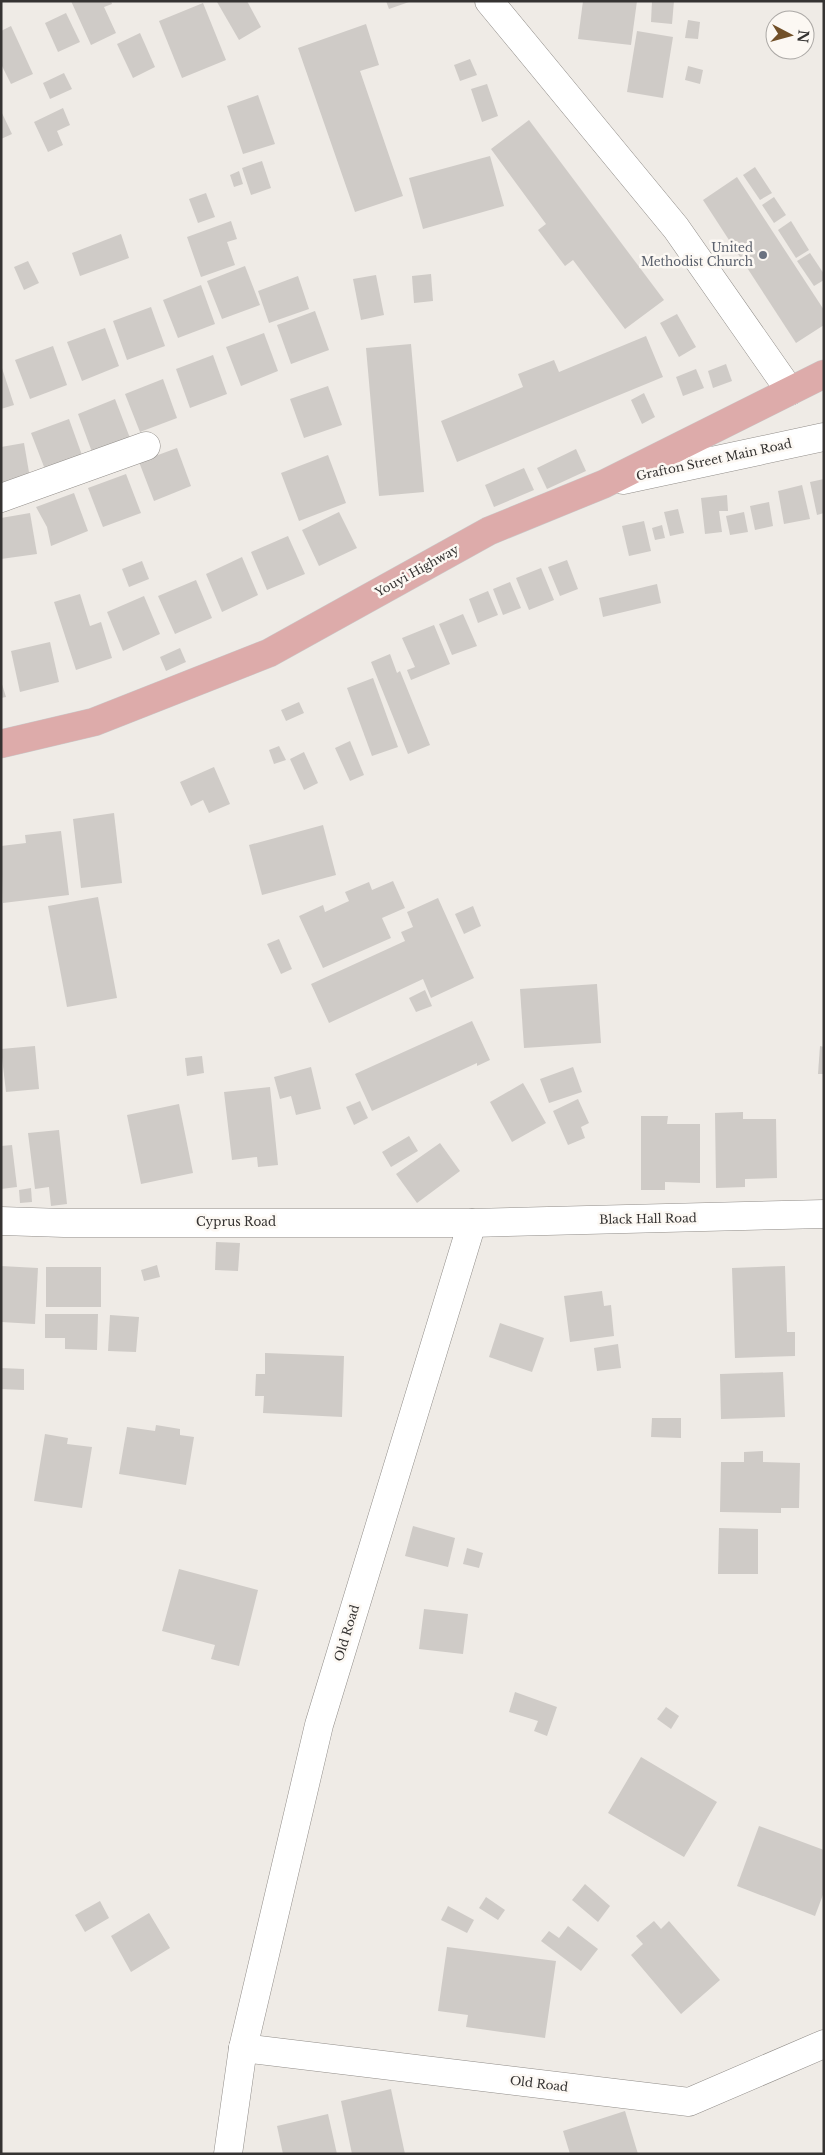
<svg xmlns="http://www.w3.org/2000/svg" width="825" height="2155" font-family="'Libre Baskerville',serif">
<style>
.building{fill:#cfcbc7}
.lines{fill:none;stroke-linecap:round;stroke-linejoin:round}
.minor-casing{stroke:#918d89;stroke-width:29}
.major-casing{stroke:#cacaca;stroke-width:29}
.minor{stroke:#fff;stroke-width:28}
.major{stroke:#ddabaa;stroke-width:28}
.worship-dot{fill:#6b7280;stroke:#fcf8f3;stroke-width:2}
.labels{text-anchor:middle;stroke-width:5;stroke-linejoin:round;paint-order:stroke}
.worship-label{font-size:12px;fill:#5b616d;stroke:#fcf8f3;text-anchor:end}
.street-label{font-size:12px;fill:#353332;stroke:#fcf8f3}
</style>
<rect width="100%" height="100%" fill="#efebe6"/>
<g class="building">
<polygon points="71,1 111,1 112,4 104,7 116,33 91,45"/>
<polygon points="219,1 247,1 261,27 239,40 217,2"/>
<polygon points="386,1 409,1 409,2 389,9"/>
<polygon points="583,1 637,1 631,45 578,39"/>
<polygon points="652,1 674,1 672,24 651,22"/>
<polygon points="203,3 226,60 182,78 159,21"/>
<polygon points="66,13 80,42 58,52 45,23"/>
<polygon points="688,20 700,22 698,39 685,38"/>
<polygon points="366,24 379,65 360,71 403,196 355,212 298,48"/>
<polygon points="11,26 33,74 11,84 1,64 1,31"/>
<polygon points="637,31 673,37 663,98 627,92"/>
<polygon points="140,33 155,67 133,78 117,44"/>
<polygon points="470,59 477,75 460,81 454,65"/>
<polygon points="688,66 703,70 700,84 685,80"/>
<polygon points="64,73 72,89 50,99 43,83"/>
<polygon points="487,84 498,116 482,122 471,89"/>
<polygon points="258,95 275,144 243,154 227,106"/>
<polygon points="63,108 70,125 57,131 63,145 48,152 34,122"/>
<polygon points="1,111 12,134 1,139"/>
<polygon points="529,120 664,300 625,329 573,260 565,266 538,230 546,224 491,149"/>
<polygon points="490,156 504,206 423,229 409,178"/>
<polygon points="262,161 271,188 251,195 242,168"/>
<polygon points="755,167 772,193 760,200 743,175"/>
<polygon points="239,171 243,184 234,187 230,175"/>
<polygon points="737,177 824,310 824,325 796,343 703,200"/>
<polygon points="206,193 215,217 198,223 189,199"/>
<polygon points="774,197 786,215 774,223 762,205"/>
<polygon points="231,221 237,239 227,242 235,265 201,277 187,237"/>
<polygon points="791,221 809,250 796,258 778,230"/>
<polygon points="121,234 129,258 80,276 72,253"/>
<polygon points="810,253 824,274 824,280 814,286 797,261"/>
<polygon points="28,261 39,283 24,290 14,267"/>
<polygon points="245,266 260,305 222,319 207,281"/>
<polygon points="431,274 433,301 414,303 412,276"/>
<polygon points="376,275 384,315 361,320 353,279"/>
<polygon points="298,276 309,309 269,323 258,291"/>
<polygon points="201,285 215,324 178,338 163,300"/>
<polygon points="151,307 165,346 127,360 113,321"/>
<polygon points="315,311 329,350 291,364 277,325"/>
<polygon points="677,314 696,347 679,357 660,323"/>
<polygon points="105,328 119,366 82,381 67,342"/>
<polygon points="264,333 278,371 241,386 226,347"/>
<polygon points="646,336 663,377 457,462 441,421 523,387 518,374 554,360 559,372"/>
<polygon points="411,344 424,492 379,496 366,348"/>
<polygon points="53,346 67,385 30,399 15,360"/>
<polygon points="213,355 227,394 190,408 176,369"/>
<polygon points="726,364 732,381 713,388 708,371"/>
<polygon points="1,365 14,405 1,409"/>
<polygon points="696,369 704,388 683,396 676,377"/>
<polygon points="163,379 177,418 140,432 125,394"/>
<polygon points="328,386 342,425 304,438 290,399"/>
<polygon points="644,393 655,417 642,424 631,400"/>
<polygon points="115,399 130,438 92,452 78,414"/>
<polygon points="69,419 83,458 46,472 31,433"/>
<polygon points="24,443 31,484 1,489 1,447"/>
<polygon points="177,448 191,486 154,501 139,462"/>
<polygon points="576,449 586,471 547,489 537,468"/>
<polygon points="328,455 346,503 299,521 281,473"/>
<polygon points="524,468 534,490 494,507 485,485"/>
<polygon points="126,474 141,513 103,527 88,488"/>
<polygon points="824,479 824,513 817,515 810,482"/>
<polygon points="802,485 810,519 784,524 778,491"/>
<polygon points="74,493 88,531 51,546 47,527 36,507"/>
<polygon points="727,495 728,511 719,511 722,532 705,534 701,498"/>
<polygon points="769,502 773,526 755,530 750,506"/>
<polygon points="678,509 684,533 670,536 664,512"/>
<polygon points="339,512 357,548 319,566 302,530"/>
<polygon points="744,512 748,532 730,535 726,516"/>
<polygon points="30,513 37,554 1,559 1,518"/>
<polygon points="644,521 651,551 629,556 622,526"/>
<polygon points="662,525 665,538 655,540 652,528"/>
<polygon points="288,536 305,574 267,590 251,552"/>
<polygon points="242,557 258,595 222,612 206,574"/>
<polygon points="567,560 578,589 560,596 548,567"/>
<polygon points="142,561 149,579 129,587 122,569"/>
<polygon points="541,568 554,600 529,610 516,578"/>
<polygon points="196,580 212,618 175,634 158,596"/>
<polygon points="510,582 521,608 503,615 493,589"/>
<polygon points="657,584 661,603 603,617 599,598"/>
<polygon points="488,591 498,615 478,623 469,599"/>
<polygon points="80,594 90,626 101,622 112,658 76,670 54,602"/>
<polygon points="144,596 160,634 123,651 107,612"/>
<polygon points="463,614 477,646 452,655 439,624"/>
<polygon points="434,625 450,664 411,680 407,670 415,667 402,638"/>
<polygon points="50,642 59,682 20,692 11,651"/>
<polygon points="180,648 186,662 166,671 160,657"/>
<polygon points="390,654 397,673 400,671 430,745 408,754 371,662"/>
<polygon points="373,678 398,747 372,756 347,688"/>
<polygon points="1,681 6,697 1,698"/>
<polygon points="299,702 304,713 286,721 281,710"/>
<polygon points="350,741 364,775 350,781 335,748"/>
<polygon points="279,746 286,760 274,764 269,750"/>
<polygon points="304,752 318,783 304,790 290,759"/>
<polygon points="214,767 230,804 209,813 203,800 191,806 180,782"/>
<polygon points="114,813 122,883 81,888 73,819"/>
<polygon points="323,825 336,875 262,895 249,845"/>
<polygon points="61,831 69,895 3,903 1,846 26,843 25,835"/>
<polygon points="393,881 405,908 382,918 391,938 323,968 299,916 323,905 325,912 349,901 345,892 369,882 372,890"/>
<polygon points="98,897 117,998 67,1007 48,906"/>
<polygon points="438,898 474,978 431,998 423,979 329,1023 311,984 405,941 401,932 413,927 407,912"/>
<polygon points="473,906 481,926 464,934 455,914"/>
<polygon points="279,939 292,969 281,974 267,944"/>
<polygon points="597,984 601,1043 524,1048 520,989"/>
<polygon points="425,990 432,1006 416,1012 409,998"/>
<polygon points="472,1021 490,1060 477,1066 477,1063 372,1111 355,1074"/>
<polygon points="35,1046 39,1089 6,1092 1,1049"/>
<polygon points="820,1046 824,1047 824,1074 818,1074"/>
<polygon points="202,1056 204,1073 187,1076 185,1058"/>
<polygon points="311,1067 321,1109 296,1115 291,1096 280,1099 274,1077"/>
<polygon points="573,1067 582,1092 549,1103 540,1079"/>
<polygon points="523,1083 546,1123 512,1142 490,1102"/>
<polygon points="270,1087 278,1165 258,1167 257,1157 232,1160 224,1092"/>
<polygon points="578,1099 589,1123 581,1127 585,1138 568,1145 553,1111"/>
<polygon points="360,1101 368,1118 354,1125 346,1107"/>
<polygon points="179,1104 193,1173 141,1184 127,1115"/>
<polygon points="743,1112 743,1119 776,1119 777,1178 745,1179 745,1187 716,1188 715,1113"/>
<polygon points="641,1116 668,1116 667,1124 700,1124 700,1183 665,1182 665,1190 641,1190"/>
<polygon points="59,1130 67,1204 51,1206 49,1187 35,1189 28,1133"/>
<polygon points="409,1136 418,1151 391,1167 382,1152"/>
<polygon points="440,1143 460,1171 417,1203 396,1174"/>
<polygon points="12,1145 17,1187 1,1189 1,1146"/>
<polygon points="31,1188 32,1202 20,1203 19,1190"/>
<polygon points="216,1242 240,1243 238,1271 215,1270"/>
<polygon points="157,1265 160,1277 144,1281 141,1270"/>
<polygon points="1,1266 38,1268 35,1324 1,1322"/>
<polygon points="785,1266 787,1332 795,1332 795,1356 735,1358 732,1268"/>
<rect x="46" y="1267" width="55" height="40"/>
<polygon points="602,1291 604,1306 611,1305 614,1336 570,1342 564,1296"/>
<polygon points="45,1314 98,1314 97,1350 65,1349 65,1338 45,1338"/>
<polygon points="110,1315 139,1317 136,1352 108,1351"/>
<polygon points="500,1323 544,1338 532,1372 489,1357"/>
<polygon points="618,1344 621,1368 597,1371 594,1348"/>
<polygon points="265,1353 344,1356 342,1417 263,1413 264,1396 255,1396 256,1374 265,1374"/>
<polygon points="1,1368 24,1369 24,1390 1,1389"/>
<polygon points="783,1372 785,1417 721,1419 720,1374"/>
<polygon points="652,1418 681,1418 681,1438 651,1437"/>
<polygon points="156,1425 180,1429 180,1435 194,1437 186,1485 119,1474 127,1427 155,1431"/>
<polygon points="45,1434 68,1438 67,1444 92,1447 82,1508 34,1501"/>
<polygon points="763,1451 763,1462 800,1463 799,1508 781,1508 781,1513 720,1512 721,1462 744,1462 744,1452"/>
<polygon points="413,1526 455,1538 448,1567 405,1556"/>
<polygon points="719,1528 758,1529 758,1574 718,1574"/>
<polygon points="467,1548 483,1553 479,1568 463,1564"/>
<polygon points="179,1569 258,1590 239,1666 211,1659 215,1645 162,1631"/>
<polygon points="424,1609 468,1614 463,1654 419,1649"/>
<polygon points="515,1692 557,1707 547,1736 534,1731 538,1721 509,1712"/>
<polygon points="666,1707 679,1716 671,1729 657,1719"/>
<polygon points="641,1757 717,1802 684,1857 608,1813"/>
<polygon points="759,1826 824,1850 824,1892 815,1916 737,1886"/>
<polygon points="585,1884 610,1906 598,1922 572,1900"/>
<polygon points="486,1897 505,1910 498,1920 479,1908"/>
<polygon points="100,1901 109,1918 85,1932 75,1915"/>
<polygon points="448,1906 474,1920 467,1933 441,1920"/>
<polygon points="149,1913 170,1948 131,1972 111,1936"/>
<polygon points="654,1921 661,1929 669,1921 720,1980 681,2014 631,1955 643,1944 636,1936"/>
<polygon points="568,1926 598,1949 581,1971 541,1941 549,1931 559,1938"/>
<polygon points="447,1947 556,1961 545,2038 466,2027 468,2015 438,2011"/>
<polygon points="391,2089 405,2154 352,2154 341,2101"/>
<polygon points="625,2111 638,2154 570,2154 563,2131"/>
<polygon points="328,2114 337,2154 283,2154 277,2126"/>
</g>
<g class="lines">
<g class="minor-casing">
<g id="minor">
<polyline points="489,1 676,228 790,391"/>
<polyline points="623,480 824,437"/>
<polyline points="1,498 146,446"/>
<polyline points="1,1221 64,1223 472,1223 824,1214"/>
<polyline points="243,2048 689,2102 824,2044"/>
<polyline points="228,2154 243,2048 319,1725 472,1223"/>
</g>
</g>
<g class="major-casing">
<polyline id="major" points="1,744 94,722 269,653 489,531 604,484 824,374"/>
</g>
<use href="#minor" class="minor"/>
<use href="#major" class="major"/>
</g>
<circle class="worship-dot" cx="763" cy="255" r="5"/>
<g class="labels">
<g class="worship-label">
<text x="753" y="252">United<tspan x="753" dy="14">Methodist Church</tspan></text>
</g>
<g class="street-label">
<text transform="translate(714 460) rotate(-12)" y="4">Grafton Street Main Road</text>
<text transform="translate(417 571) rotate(-29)" y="4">Youyi Highway</text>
<text transform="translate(648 1219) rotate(-1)" y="4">Black Hall Road</text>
<text x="236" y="1226">Cyprus Road</text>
<text transform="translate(347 1633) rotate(-73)" y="4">Old Road</text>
<text transform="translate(539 2084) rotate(7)" y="4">Old Road</text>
</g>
</g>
<rect width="825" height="2155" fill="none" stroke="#353332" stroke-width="5"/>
<g transform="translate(790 35) rotate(96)"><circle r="24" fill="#fcf8f3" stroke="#aca9a6"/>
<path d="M0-4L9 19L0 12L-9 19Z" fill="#725028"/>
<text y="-8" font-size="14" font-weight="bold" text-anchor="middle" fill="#353332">N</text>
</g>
</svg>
